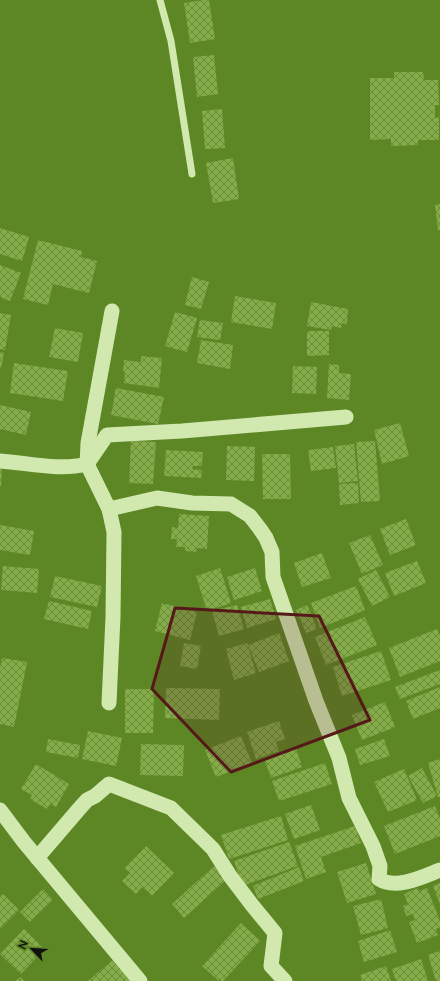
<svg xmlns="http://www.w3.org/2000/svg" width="440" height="981" font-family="Lato,sans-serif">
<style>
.building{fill:url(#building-cross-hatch)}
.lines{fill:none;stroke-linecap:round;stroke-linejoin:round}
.service{stroke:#d1e8af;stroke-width:7}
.minor{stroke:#d1e8af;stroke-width:15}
.marked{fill:#561919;fill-opacity:0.2;stroke:#561919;stroke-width:3;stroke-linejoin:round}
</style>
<defs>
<pattern id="building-cross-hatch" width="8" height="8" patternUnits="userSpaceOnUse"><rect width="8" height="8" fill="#84ac49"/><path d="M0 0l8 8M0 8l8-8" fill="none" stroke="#6b8b3b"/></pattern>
</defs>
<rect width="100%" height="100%" fill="#5d8625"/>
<g class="building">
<polygon points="204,0 209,0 215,39 190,43 184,3"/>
<polygon points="214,55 218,94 197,97 193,57"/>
<polygon points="394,72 423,72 424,80 438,80 439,105 435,105 435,118 439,117 439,140 418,140 418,145 391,146 391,139 370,140 370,78 394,78"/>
<polygon points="222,109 225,148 205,149 202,111"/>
<polygon points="233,158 239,199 213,203 206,163"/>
<polygon points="440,204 440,230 438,230 435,205"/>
<polygon points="0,228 29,237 22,261 0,254"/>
<polygon points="38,240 82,251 81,257 97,261 89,293 53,284 48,305 23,299"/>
<polygon points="0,265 21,273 10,301 0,297"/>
<polygon points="192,277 209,282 201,309 185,305"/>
<polygon points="235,296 276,303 272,329 231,322"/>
<polygon points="311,302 348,309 347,324 342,323 341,328 332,326 331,330 307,326"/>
<polygon points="175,312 197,318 187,352 165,346"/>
<polygon points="0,313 11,315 5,350 0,349"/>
<polygon points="200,320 223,323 220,340 197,337"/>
<polygon points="55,328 83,333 78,362 49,357"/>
<polygon points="307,331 329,331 329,355 307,356"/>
<polygon points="201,340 233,345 230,369 197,363"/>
<polygon points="0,352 4,353 1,369 0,369"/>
<polygon points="141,356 162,358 159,388 124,383 125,373 123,373 124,360 141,362"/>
<polygon points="14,363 68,371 63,401 10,393"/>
<polygon points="329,364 339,365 339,373 351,374 349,400 327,398"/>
<polygon points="293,366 317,367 316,394 292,393"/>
<polygon points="116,388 164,397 158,424 111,415"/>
<polygon points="0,405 31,412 26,435 0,429"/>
<polygon points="400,423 409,456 382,464 374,430"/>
<polygon points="131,441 156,442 153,484 129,483"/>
<polygon points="375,441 380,501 361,502 356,442"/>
<polygon points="354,444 358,481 339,483 335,446"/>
<polygon points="227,446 255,447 254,481 226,480"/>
<polygon points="333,447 336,468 311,471 308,450"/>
<polygon points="166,450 203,452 202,466 193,466 192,469 202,470 201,478 164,476"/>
<polygon points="262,454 290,454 291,499 263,499"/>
<polygon points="0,469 2,469 1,486 0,486"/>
<polygon points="358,483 359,503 340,505 339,484"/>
<polygon points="179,514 209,516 207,549 197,548 196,552 185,551 185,547 176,547 177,539 171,539 172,527 178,528"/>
<polygon points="406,519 416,545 390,555 380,529"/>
<polygon points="0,525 34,531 30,555 0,550"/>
<polygon points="370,535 383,565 362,574 349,543"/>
<polygon points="322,553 331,578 302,587 294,563"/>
<polygon points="417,561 426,583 394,596 385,573"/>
<polygon points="3,566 39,569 37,593 1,590"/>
<polygon points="220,568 231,603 207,611 196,576"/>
<polygon points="255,568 262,591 234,600 227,577"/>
<polygon points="376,570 390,597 372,606 358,579"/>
<polygon points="55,576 102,586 97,607 50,597"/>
<polygon points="356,586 365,610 320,628 311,603"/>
<polygon points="270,599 276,619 247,628 241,607"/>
<polygon points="49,601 92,611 88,629 44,619"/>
<polygon points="162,603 197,612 190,640 155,631"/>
<polygon points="237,605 244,629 219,636 212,611"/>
<polygon points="307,605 317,629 306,633 296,610"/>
<polygon points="365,617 377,645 326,665 315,637"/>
<polygon points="437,629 440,636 440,661 400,677 389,648"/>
<polygon points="279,633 289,661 259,672 248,645"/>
<polygon points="184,643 201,646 197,669 180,666"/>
<polygon points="247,643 256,673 234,680 226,649"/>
<polygon points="381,651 391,680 342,696 333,667"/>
<polygon points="2,658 27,662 14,727 0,724 0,668"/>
<polygon points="440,670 440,684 400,699 395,687"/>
<polygon points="440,687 440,708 413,719 406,701"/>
<polygon points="166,688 220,689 219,720 165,718"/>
<polygon points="125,689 154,689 153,733 125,733"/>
<polygon points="385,702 395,727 362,740 352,715"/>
<polygon points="279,721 285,739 276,742 279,751 256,759 247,732"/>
<polygon points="88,731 122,738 116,766 82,759"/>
<polygon points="241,736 252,763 216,777 205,750"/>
<polygon points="48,739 80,745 78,758 46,752"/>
<polygon points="384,739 390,756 360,765 355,749"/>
<polygon points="141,744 184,745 183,776 140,775"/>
<polygon points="296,748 302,767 271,778 264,758"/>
<polygon points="440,759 440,797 438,797 428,763"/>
<polygon points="325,763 332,784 279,801 272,781"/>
<polygon points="36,764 69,784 56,807 50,804 47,809 30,799 32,795 21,789"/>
<polygon points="422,768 437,796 423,803 408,776"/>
<polygon points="404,769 417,800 388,812 374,782"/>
<polygon points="311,805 320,830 294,839 285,814"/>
<polygon points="435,806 440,819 440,836 395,854 384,826"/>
<polygon points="281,816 288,840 229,859 221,835"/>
<polygon points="355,826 361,843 321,857 326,872 306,879 295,846"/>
<polygon points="289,842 298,866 242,886 234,861"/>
<polygon points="146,846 174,873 152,896 142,887 136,894 122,881 130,873 125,868"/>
<polygon points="366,863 376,894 347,903 337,872"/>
<polygon points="214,866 226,880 184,918 172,904"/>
<polygon points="299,867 304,881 258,899 253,886"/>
<polygon points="440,883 440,904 433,886"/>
<polygon points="417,888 419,891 427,888 440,921 440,927 436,929 438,935 417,943 409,922 415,920 413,914 406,916 403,906 408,904 404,894"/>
<polygon points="43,889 53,900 30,922 20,912"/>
<polygon points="3,894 19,910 0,929 0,897"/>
<polygon points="381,899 388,928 361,935 353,906"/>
<polygon points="241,923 260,941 223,981 219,981 202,966"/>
<polygon points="24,929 42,947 34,956 36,958 21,974 0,954"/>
<polygon points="390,930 397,952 364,962 358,941"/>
<polygon points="440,951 440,981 436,981 428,955"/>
<polygon points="115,958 135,981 88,981"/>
<polygon points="421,959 428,981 396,981 392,969"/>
<polygon points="386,966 391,981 362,981 360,975"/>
<polygon points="21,977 24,981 15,981"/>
</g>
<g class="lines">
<polyline class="service" points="160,0 171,41 192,174"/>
<g class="minor">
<path d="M0,461c29,2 59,10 87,3l20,-29 75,-4 164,-14"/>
<path d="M109,509l48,-11 35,5 39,1 19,12 10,13 6,9 6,14 1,25 43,124 23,57 10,40 24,48 7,20 -1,13c17,11 43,-2 61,-9"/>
<polyline points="109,703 113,617 114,532 109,509 87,464 88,443 112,311"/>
<polyline points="0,810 24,842 140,981"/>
<polyline points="37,858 79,809 87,800 95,796 109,784 171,808 213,849 230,876 252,905 275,933 271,966 285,981"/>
</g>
</g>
<path class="marked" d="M175,608l144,8 51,104 -139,52 -79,-83z"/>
<g transform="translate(32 949) rotate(295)" stroke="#5d8625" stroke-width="3" paint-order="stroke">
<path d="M0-3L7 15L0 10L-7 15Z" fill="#111111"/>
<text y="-6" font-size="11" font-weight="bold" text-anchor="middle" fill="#111111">N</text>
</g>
</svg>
